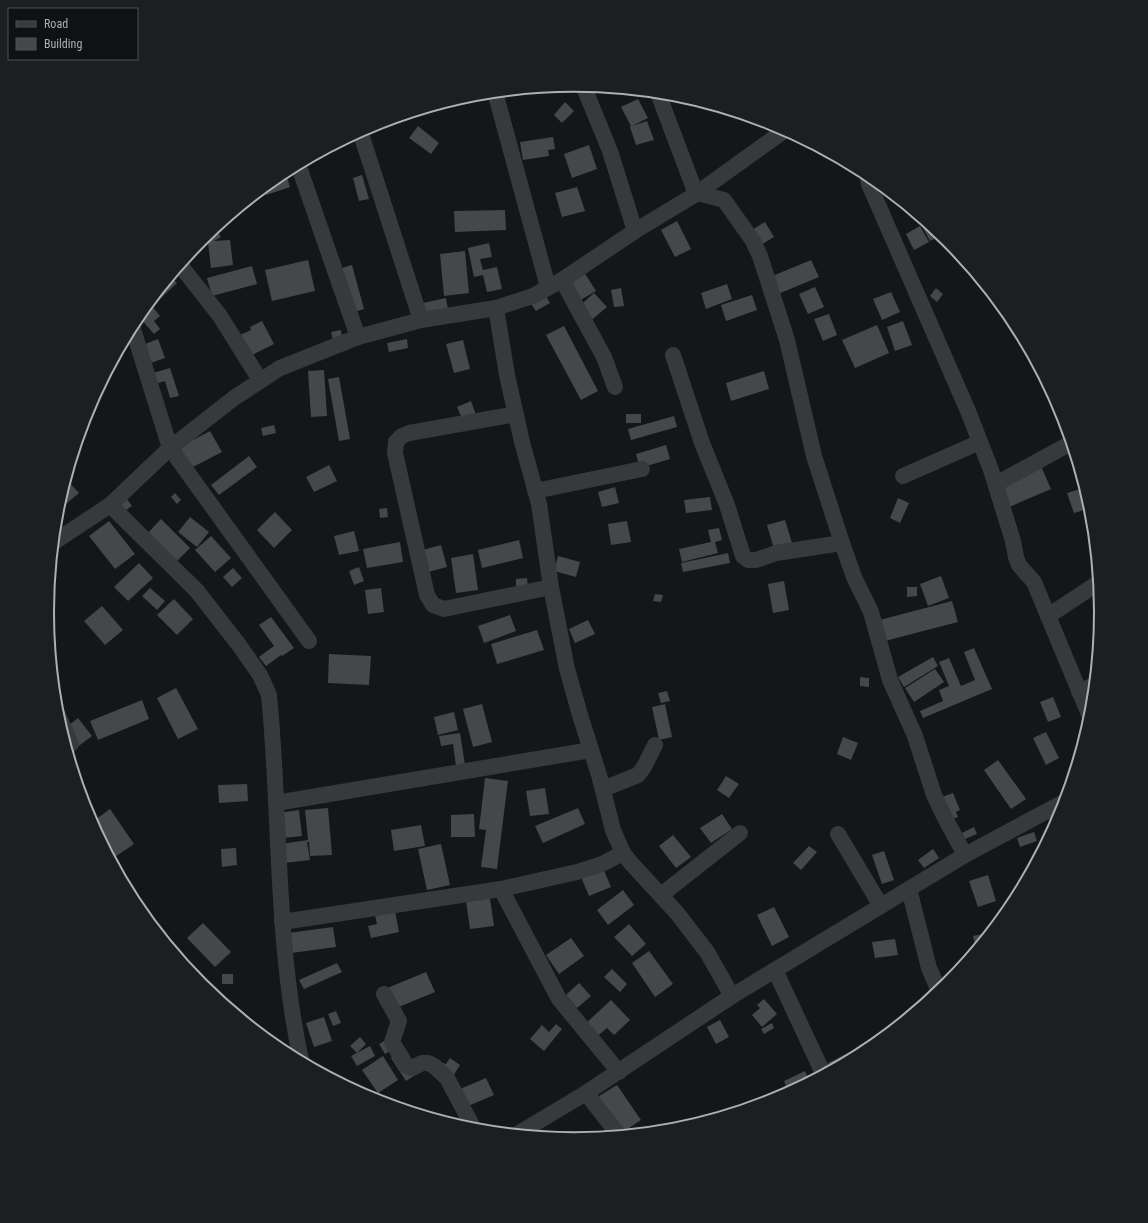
<svg xmlns="http://www.w3.org/2000/svg" width="1148" height="1223" font-family="'Roboto Condensed',sans-serif">
<style>
.building{fill:#45474a}
.lines{fill:none;stroke-linecap:round;stroke-linejoin:round}
.minor{stroke:#37393c;stroke-width:16}
.rim{fill:none;stroke:#a9b0b6;stroke-width:2}
</style>
<rect width="100%" height="100%" fill="#151617"/>
<g class="building">
<polygon points="638,99 648,118 632,126 647,121 654,140 636,145 630,127 631,126 621,107"/>
<polygon points="565,102 574,111 562,123 554,115"/>
<polygon points="398,117 399,121 368,127 373,125"/>
<polygon points="418,126 439,143 431,154 409,138"/>
<polygon points="553,137 555,149 548,150 549,156 523,160 520,142"/>
<polygon points="589,145 597,169 572,178 564,154"/>
<polygon points="280,174 281,176 286,174 290,187 266,195 263,188"/>
<polygon points="362,175 369,199 359,201 353,178"/>
<polygon points="577,187 585,211 562,217 555,193"/>
<polygon points="505,210 506,230 455,232 454,211"/>
<polygon points="677,221 691,249 675,257 661,230"/>
<polygon points="765,222 774,237 756,248 747,233"/>
<polygon points="927,223 942,235 930,241 922,226"/>
<polygon points="920,226 929,242 914,250 906,234"/>
<polygon points="215,227 221,237 214,241 230,240 233,265 211,268 208,242 209,242 205,235"/>
<polygon points="489,243 492,257 480,259 483,270 497,267 502,289 487,292 483,275 474,277 468,248"/>
<polygon points="465,251 469,293 444,296 440,254"/>
<polygon points="308,260 315,291 272,301 265,270"/>
<polygon points="811,260 819,277 778,294 770,277"/>
<polygon points="352,265 364,309 348,314 335,270"/>
<polygon points="252,266 257,284 212,296 207,278"/>
<polygon points="584,272 596,291 577,302 566,283"/>
<polygon points="170,276 177,283 160,299 156,294"/>
<polygon points="727,284 732,299 706,309 701,293"/>
<polygon points="815,287 824,307 808,314 799,294"/>
<polygon points="621,288 624,306 614,307 611,290"/>
<polygon points="936,288 943,294 937,302 930,296"/>
<polygon points="891,292 900,312 882,320 873,299"/>
<polygon points="594,293 607,307 588,323 576,309"/>
<polygon points="545,295 550,303 536,311 531,304"/>
<polygon points="752,295 757,310 726,321 721,305"/>
<polygon points="446,298 448,309 426,314 423,303"/>
<polygon points="152,306 160,316 154,321 160,329 154,334 139,317"/>
<polygon points="829,314 837,335 823,341 814,319"/>
<polygon points="262,321 274,344 246,358 236,337 251,330 250,327"/>
<polygon points="903,321 912,345 895,351 887,327"/>
<polygon points="877,325 889,353 855,368 842,340"/>
<polygon points="564,326 598,391 581,400 546,335"/>
<polygon points="341,330 342,339 333,340 331,332"/>
<polygon points="158,339 165,358 142,366 135,348"/>
<polygon points="407,339 408,348 389,352 387,343"/>
<polygon points="463,340 470,369 454,373 446,344"/>
<polygon points="170,368 179,396 170,398 165,381 155,384 143,376"/>
<polygon points="324,370 327,416 311,417 308,371"/>
<polygon points="764,371 769,389 731,401 726,383"/>
<polygon points="339,377 350,439 339,441 328,379"/>
<polygon points="471,401 476,415 463,421 457,407"/>
<rect x="626" y="414" width="15" height="9"/>
<polygon points="674,416 677,427 631,440 628,429"/>
<polygon points="274,425 276,433 263,436 261,428"/>
<polygon points="210,431 222,452 189,469 178,448"/>
<polygon points="666,445 670,459 640,468 636,454"/>
<polygon points="249,456 257,467 219,495 211,485"/>
<polygon points="329,465 337,481 314,492 306,477"/>
<polygon points="1041,466 1051,489 1007,508 997,485"/>
<polygon points="66,479 79,493 61,508 58,504"/>
<polygon points="615,487 619,503 602,507 598,492"/>
<polygon points="1084,488 1091,508 1074,513 1067,493"/>
<polygon points="175,493 181,500 177,504 171,497"/>
<polygon points="710,497 712,510 686,513 684,500"/>
<polygon points="898,498 909,503 900,523 890,518"/>
<polygon points="127,499 132,506 123,512 118,505"/>
<polygon points="387,508 388,517 380,518 379,509"/>
<polygon points="275,512 292,530 274,548 257,530"/>
<polygon points="190,517 209,532 197,547 178,532"/>
<polygon points="161,519 190,548 175,563 144,537"/>
<polygon points="785,520 793,546 775,552 767,525"/>
<polygon points="109,521 135,554 115,569 89,536"/>
<polygon points="627,521 631,542 611,545 608,524"/>
<polygon points="719,528 722,540 715,542 718,553 682,562 679,549 711,542 708,530"/>
<polygon points="354,531 359,551 339,555 334,536"/>
<polygon points="211,536 231,558 215,572 195,550"/>
<polygon points="519,540 523,558 482,568 478,550"/>
<polygon points="400,542 403,562 367,568 363,549"/>
<polygon points="441,545 447,567 424,573 419,551"/>
<polygon points="728,553 730,563 683,572 681,563"/>
<polygon points="473,554 478,590 456,593 451,558"/>
<polygon points="558,556 580,562 576,577 554,571"/>
<polygon points="139,563 153,578 128,601 114,587"/>
<polygon points="359,567 364,581 354,585 349,571"/>
<polygon points="233,568 242,578 232,587 223,577"/>
<polygon points="941,576 949,598 928,606 920,584"/>
<polygon points="527,578 528,587 516,587 516,579"/>
<polygon points="784,581 789,610 773,613 768,584"/>
<polygon points="907,587 917,587 917,596 907,597"/>
<polygon points="150,588 165,601 157,610 142,596"/>
<polygon points="381,588 384,612 368,614 365,590"/>
<polygon points="655,594 663,595 661,602 653,601"/>
<polygon points="174,599 193,619 177,635 157,615"/>
<polygon points="952,601 958,622 881,642 876,621"/>
<polygon points="102,606 123,630 105,645 84,621"/>
<polygon points="510,615 516,631 484,643 478,626"/>
<polygon points="271,617 294,648 282,656 281,655 266,666 259,657 274,646 259,625"/>
<polygon points="588,620 595,634 575,643 569,629"/>
<polygon points="537,630 544,650 497,664 491,644"/>
<polygon points="974,648 992,689 923,718 920,711 943,701 939,690 949,686 939,662 949,658 961,686 975,680 964,652"/>
<polygon points="329,654 371,656 369,685 328,683"/>
<polygon points="933,657 938,666 904,687 898,677"/>
<polygon points="935,669 944,682 914,702 905,688"/>
<polygon points="860,677 869,678 869,687 860,686"/>
<polygon points="176,688 198,729 178,739 157,698"/>
<polygon points="667,691 670,701 661,703 658,693"/>
<polygon points="1053,697 1061,717 1048,722 1040,702"/>
<polygon points="142,700 149,719 98,740 90,721"/>
<polygon points="482,704 492,742 473,747 463,709"/>
<polygon points="665,704 672,737 659,740 652,707"/>
<polygon points="454,712 458,730 438,735 434,717"/>
<polygon points="78,718 92,736 76,748 63,730"/>
<polygon points="1046,732 1059,758 1046,765 1033,738"/>
<polygon points="460,733 465,765 456,766 453,744 441,746 439,736"/>
<polygon points="843,737 858,743 851,760 837,754"/>
<polygon points="998,760 1026,799 1011,809 984,770"/>
<polygon points="726,776 739,784 729,798 717,790"/>
<polygon points="485,778 508,781 497,869 481,867 486,830 479,829"/>
<polygon points="247,784 248,801 219,803 218,785"/>
<polygon points="545,788 549,814 530,816 526,791"/>
<polygon points="953,793 960,810 956,812 958,817 944,822 936,799"/>
<polygon points="328,808 332,855 310,856 309,842 307,842 310,860 284,863 281,844 308,840 305,810"/>
<polygon points="578,808 585,824 543,843 535,826"/>
<polygon points="110,809 134,844 112,859 92,822"/>
<polygon points="299,810 302,836 283,838 279,813"/>
<polygon points="474,814 475,837 451,837 451,815"/>
<polygon points="722,814 732,829 711,843 700,828"/>
<polygon points="421,825 425,846 394,851 391,830"/>
<polygon points="974,827 977,834 965,839 962,833"/>
<polygon points="1034,832 1037,841 1020,847 1017,838"/>
<polygon points="673,835 691,857 676,868 659,846"/>
<polygon points="441,844 450,885 427,890 418,849"/>
<polygon points="809,846 817,852 801,870 793,863"/>
<polygon points="236,848 237,865 222,867 221,849"/>
<polygon points="933,849 939,858 924,868 918,860"/>
<polygon points="884,851 894,880 882,884 872,855"/>
<polygon points="603,868 611,887 589,896 581,877"/>
<polygon points="988,875 996,901 978,907 969,881"/>
<polygon points="623,890 634,905 608,925 597,910"/>
<polygon points="490,898 494,926 470,929 466,901"/>
<polygon points="774,907 789,937 772,946 757,915"/>
<polygon points="395,911 399,932 371,938 368,926 377,924 375,915"/>
<polygon points="203,923 231,952 215,967 187,938"/>
<polygon points="629,924 646,944 632,956 614,937"/>
<polygon points="333,927 336,947 284,954 288,933"/>
<polygon points="987,933 987,935 976,948 973,936"/>
<polygon points="571,938 584,956 559,974 546,955"/>
<polygon points="895,939 898,955 875,958 872,942"/>
<polygon points="649,951 673,984 655,997 632,963"/>
<polygon points="337,963 342,972 304,989 299,980"/>
<polygon points="612,969 627,984 620,992 604,977"/>
<polygon points="426,972 435,992 394,1009 385,989"/>
<rect x="222" y="974" width="11" height="10"/>
<polygon points="579,983 591,996 577,1008 566,995"/>
<polygon points="764,999 777,1014 762,1027 752,1015 760,1008 757,1005"/>
<polygon points="611,1000 630,1020 614,1035 607,1028 594,1039 583,1026"/>
<polygon points="336,1011 341,1023 333,1026 328,1014"/>
<polygon points="324,1017 332,1041 314,1047 306,1023"/>
<polygon points="720,1020 729,1037 716,1044 707,1027"/>
<polygon points="772,1023 774,1028 764,1034 761,1029"/>
<polygon points="556,1024 562,1029 544,1051 530,1039 542,1025 549,1032"/>
<polygon points="393,1036 398,1046 385,1054 379,1044"/>
<polygon points="360,1037 366,1044 357,1053 350,1046"/>
<polygon points="370,1046 375,1056 357,1066 351,1056"/>
<polygon points="401,1051 417,1074 406,1081 391,1058"/>
<polygon points="844,1055 847,1061 831,1069 828,1063"/>
<polygon points="383,1056 398,1080 378,1093 362,1070"/>
<polygon points="450,1058 460,1065 450,1081 437,1074 443,1063 446,1064"/>
<polygon points="805,1071 809,1080 788,1092 784,1081"/>
<polygon points="486,1078 494,1095 468,1106 460,1089"/>
<polygon points="617,1085 641,1120 620,1134 596,1098"/>
</g>
<g class="lines">
<g class="minor">
<polyline points="583,85 610,151 635,231"/>
<polyline points="495,92 548,287"/>
<polyline points="658,93 696,194"/>
<polyline points="360,131 421,320"/>
<polyline points="298,164 358,337"/>
<polyline points="867,173 869,184 968,411 991,470 1013,541 1016,557 1019,565 1034,582 1090,717"/>
<polyline points="698,193 724,200 753,241 760,256 787,340 814,456 842,543 854,577 871,612 890,680 915,736 934,795 945,818 965,855"/>
<polyline points="180,265 220,316 260,380"/>
<polyline points="562,280 604,357 615,387"/>
<polyline points="496,308 507,375 522,442 539,504 551,587 567,669 580,715 599,775 613,830 623,853 630,862 677,913 707,952 732,996"/>
<polyline points="132,326 170,448 309,641"/>
<polyline points="673,355 702,443 727,505 743,556 748,560 756,560 776,553 842,543"/>
<polyline points="516,414 409,433 402,436 396,442 395,453 427,595 433,605 444,609 551,587"/>
<polyline points="903,476 980,442"/>
<polyline points="996,484 1071,443"/>
<polyline points="535,491 642,469"/>
<path d="M110,505l87,86 42,54 21,30 9,20c12,122 6,245 32,365"/>
<polyline points="54,542 110,505 170,448 234,398 280,368 358,337 421,320 496,308 533,296 562,280 635,231 696,194 785,130"/>
<polyline points="1048,616 1098,583"/>
<polyline points="1079,692 1094,685"/>
<polyline points="57,713 71,744"/>
<polyline points="603,789 638,775 644,767 655,745"/>
<polyline points="276,803 591,750"/>
<polyline points="838,834 881,906"/>
<polyline points="501,889 559,999 619,1072"/>
<polyline points="909,889 929,968 939,991"/>
<polyline points="661,895 740,833"/>
<polyline points="282,922 501,889 577,872 602,864 623,853"/>
<polyline points="775,970 823,1073"/>
<polyline points="384,994 399,1021 392,1042 406,1065 412,1068 422,1063 428,1063 434,1066 447,1078 474,1129"/>
<polyline points="586,1093 618,1134"/>
<polyline points="519,1133 586,1093 732,996 965,855 1064,802"/>
</g>
</g>
<path d="M0 0H1148V1223H0ZM54 612a520 520 0 1 1 1040 0a520 520 0 1 1-1040 0Z" fill="#1c1e1f" fill-rule="evenodd"/>
<path class="rim" d="M54 612a520 520 0 1 1 1040 0a520 520 0 1 1-1040 0Z"/>
<rect x="8" y="8" width="130" height="52" fill="#101112" stroke="#4d5154"/>
<rect x="16" y="21" width="20" height="6" fill="#37393c" stroke="#4d5154"/>
<text x="44" y="28" font-size="12" fill="#a9b0b6">Road</text>
<rect x="16" y="38" width="20" height="12" fill="#45474a" stroke="#4d5154"/>
<text x="44" y="48" font-size="12" fill="#a9b0b6">Building</text>
</svg>
